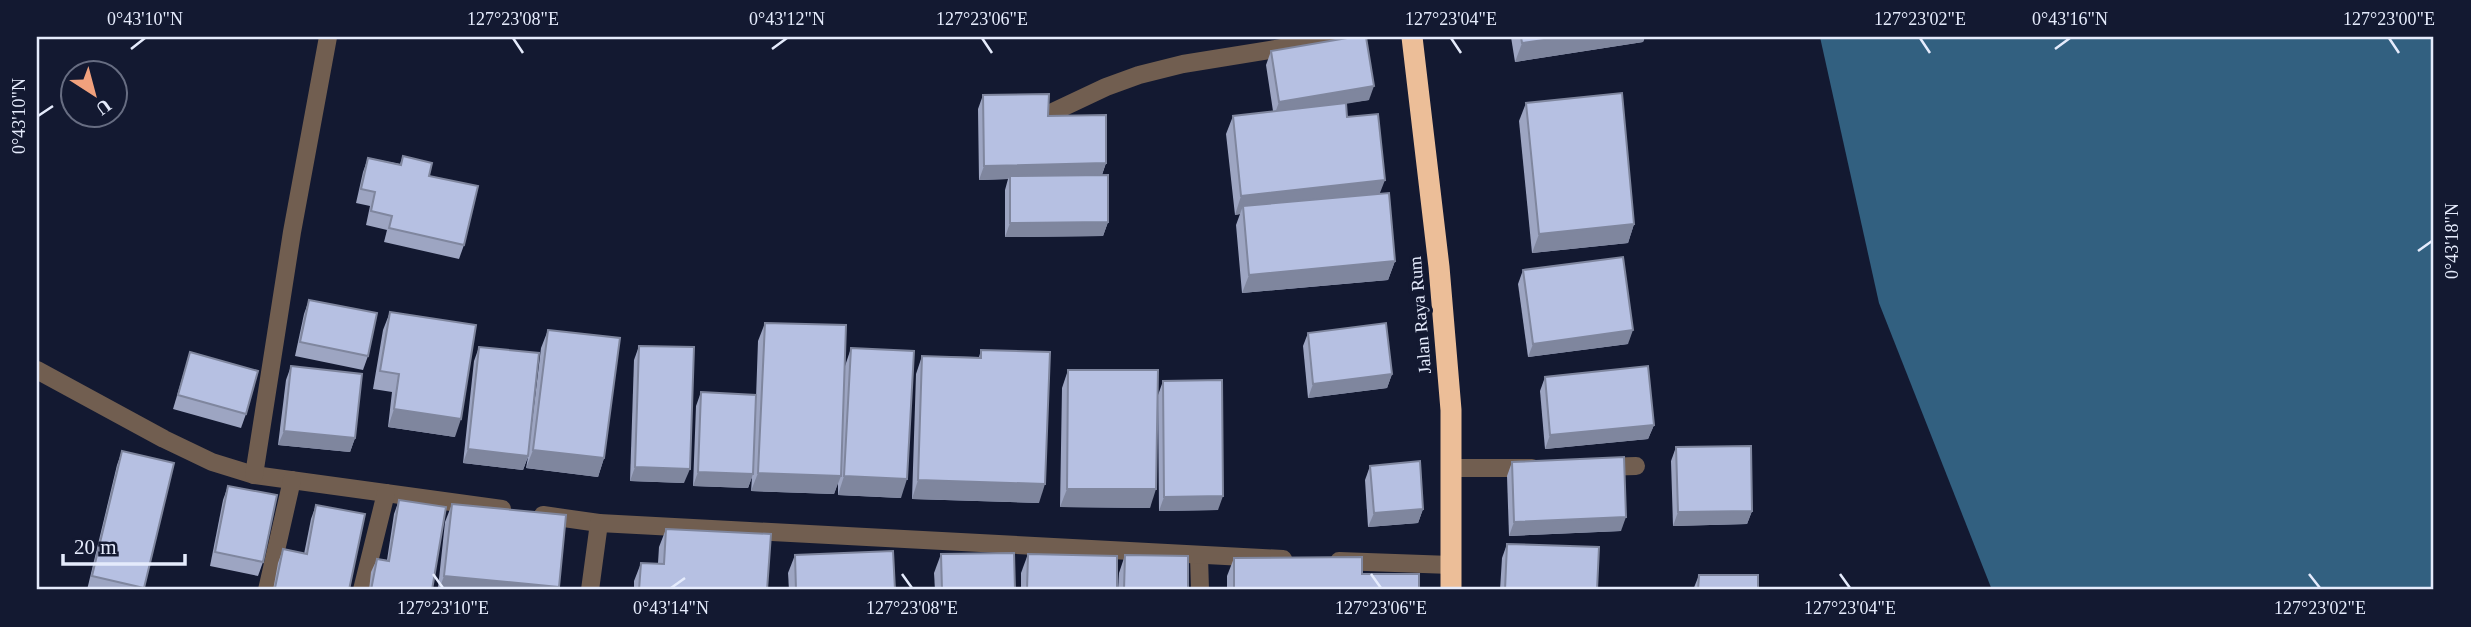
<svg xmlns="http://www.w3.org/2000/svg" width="2471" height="627" font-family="Georgia,serif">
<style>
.water{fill:#326080}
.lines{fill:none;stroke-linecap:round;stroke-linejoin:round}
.minor{stroke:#715e50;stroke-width:18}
.highway{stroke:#ecbe98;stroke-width:21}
.wall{fill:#9da5c2}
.shaded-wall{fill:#7f869e}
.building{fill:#b6c0e2;stroke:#7f869e;stroke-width:2}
.ticks{fill:none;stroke:#e5ebfc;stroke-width:2.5}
.labels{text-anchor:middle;stroke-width:7;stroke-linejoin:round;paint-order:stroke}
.street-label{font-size:18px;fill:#e5ebfc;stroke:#131931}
.neatline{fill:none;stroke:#e5ebfc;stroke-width:2.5}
.ticks-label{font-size:18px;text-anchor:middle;fill:#e5ebfc}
</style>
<rect width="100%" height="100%" fill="#131931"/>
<polygon class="water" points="1820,37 2434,37 2434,590 1992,590 1879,303"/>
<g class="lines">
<g class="minor">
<polyline points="1053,112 1106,87 1139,75 1183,64 1349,37"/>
<polyline points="37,370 164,439 212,462 254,475 502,509"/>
<polyline points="1602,467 1636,466"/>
<polyline points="1451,468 1532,468"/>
<polyline points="254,475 292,232 328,37"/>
<polyline points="543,515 599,523"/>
<polyline points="1199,556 1200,590"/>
<polyline points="1339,561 1451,565"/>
<polyline points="267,590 292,480"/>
<polyline points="362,590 386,493"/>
<polyline points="590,590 599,523 1283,559"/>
</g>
<polyline class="highway" points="1412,37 1439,267 1451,410 1451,590"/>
</g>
<g class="wall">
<polygon points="1511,37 1645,37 1643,42 1515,62"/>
<polygon points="1271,51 1369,100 1346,103 1347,117 1380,194 1395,261 1388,280 1242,293 1236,225 1240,214 1235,215 1226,134 1233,116 1273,111 1266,65"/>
<polygon points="983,95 1048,116 1106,163 1102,175 1108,222 1103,236 1005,237 1005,190 1008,179 979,180 978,109"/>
<polygon points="1526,103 1634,224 1628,243 1532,253 1519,121"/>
<polygon points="403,156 429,176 464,245 459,259 384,242 387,230 366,225 370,206 356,203 363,172 368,158 400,164"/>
<polygon points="1523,270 1628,344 1528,357 1518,284"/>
<polygon points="309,300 368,356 363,370 295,356 304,314"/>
<polygon points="390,312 455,437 388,427 392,392 373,389 383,330"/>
<polygon points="765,323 845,366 851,348 901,498 838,495 838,482 834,494 751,491 752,477 748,488 693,486 696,406 701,392 756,398 758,341"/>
<polygon points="548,330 604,458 598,477 526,468 528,457 523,470 463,463 474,361 479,347 530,439 541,348"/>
<polygon points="1308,333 1392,374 1387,388 1308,398 1303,346"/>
<polygon points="639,346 684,483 630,481 634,360"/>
<polygon points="981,350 1039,503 912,499 916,374 922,356 979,357"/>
<polygon points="190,352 246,414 241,428 173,409"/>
<polygon points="291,366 355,438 350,452 278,445 286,380"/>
<polygon points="1068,370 1158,395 1163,381 1218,510 1159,511 1158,396 1150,508 1060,507 1062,388"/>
<polygon points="1545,377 1654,425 1648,439 1545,449 1540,391"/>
<polygon points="1676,447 1752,511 1747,524 1673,526 1671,461"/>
<polygon points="122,451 144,588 143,590 87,590 117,465"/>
<polygon points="1512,462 1621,531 1509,536 1507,476"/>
<polygon points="1370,466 1423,509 1418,523 1368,527 1365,480"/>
<polygon points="228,486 263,562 258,576 210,566 223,500"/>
<polygon points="399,500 432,590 369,590 371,572 377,559 387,560 394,514"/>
<polygon points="452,504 558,590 435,590 436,588 438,588 445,522"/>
<polygon points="316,505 349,590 273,590 278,563 283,549 304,554 311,519"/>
<polygon points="666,529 767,590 634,590 634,581 641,563 658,563 659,547"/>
<polygon points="1507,544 1597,590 1500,590 1502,558"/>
<polygon points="941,554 1015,590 935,590 934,573"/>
<polygon points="1028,554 1117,590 1021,590 1021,573"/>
<polygon points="795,555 895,590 789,590 788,573"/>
<polygon points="1125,555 1188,590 1118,590 1119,573"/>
<polygon points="1234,558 1419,590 1227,590 1227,576"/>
<polygon points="1699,575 1758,590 1693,590"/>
</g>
<g class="shaded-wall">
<polygon points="1565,37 1645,37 1643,42 1515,62 1522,43"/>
<polygon points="1374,86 1369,100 1274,116 1279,102"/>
<polygon points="1106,163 1101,177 1010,176 1008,179 979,180 984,166"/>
<polygon points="1385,180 1378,198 1243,206 1240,214 1235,215 1241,196"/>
<polygon points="1108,222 1103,236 1005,237 1010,223"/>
<polygon points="1634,224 1628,243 1532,253 1539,234"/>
<polygon points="1395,261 1388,280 1242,293 1249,275"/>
<polygon points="1633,330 1628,344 1528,357 1533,344"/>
<polygon points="1392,374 1387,388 1308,398 1313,384"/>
<polygon points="394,409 461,419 455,437 388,427"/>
<polygon points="1654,425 1648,439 1545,449 1550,435"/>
<polygon points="284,431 355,438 350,452 278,445"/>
<polygon points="468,449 528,456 523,470 463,463"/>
<polygon points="533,450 604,458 598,477 526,468"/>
<polygon points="635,467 690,469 684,483 630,481"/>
<polygon points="698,472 753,474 748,488 693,486"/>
<polygon points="758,473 841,476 834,494 751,491"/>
<polygon points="844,476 907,479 901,498 838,495"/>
<polygon points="918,480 1045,484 1039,503 912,499"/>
<polygon points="1067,489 1156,489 1150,508 1060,507"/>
<polygon points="1223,496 1218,510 1159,511 1164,497"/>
<polygon points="1423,509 1418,523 1368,527 1374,513"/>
<polygon points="1752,511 1747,524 1673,526 1678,512"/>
<polygon points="1626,517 1621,531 1509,536 1514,522"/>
<polygon points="444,576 559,587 558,590 439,590"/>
</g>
<g class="building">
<polygon points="1353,37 1366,37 1374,86 1279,102 1271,51"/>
<polygon points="1521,37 1565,37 1522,43"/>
<polygon points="1622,93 1634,224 1539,234 1526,103"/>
<polygon points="1049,94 1048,116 1106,115 1106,163 984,166 983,95"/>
<polygon points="1346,103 1347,117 1378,114 1385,180 1241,196 1233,116"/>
<polygon points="403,156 432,163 429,176 478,186 464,245 389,228 392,216 371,211 375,192 361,189 368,158 401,165"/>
<polygon points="1108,175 1108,222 1010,223 1010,176"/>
<polygon points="1389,193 1395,261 1249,275 1243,206"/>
<polygon points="1623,257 1633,330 1533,344 1523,270"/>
<polygon points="309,300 377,313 368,356 300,342"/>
<polygon points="390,312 476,325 461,419 394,409 399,374 380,371"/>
<polygon points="765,323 846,325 841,476 758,473"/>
<polygon points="1386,323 1392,374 1313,384 1308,333"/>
<polygon points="548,330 620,338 604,458 533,450"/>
<polygon points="639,346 694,347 690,469 635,467"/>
<polygon points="479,347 539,353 528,456 468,449"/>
<polygon points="851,348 914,351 907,479 844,476"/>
<polygon points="981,350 1050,352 1045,484 918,480 922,356 981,358"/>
<polygon points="190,352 258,371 246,414 178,395"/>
<polygon points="291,366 362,374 355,438 284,431"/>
<polygon points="1648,366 1654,425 1550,435 1545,377"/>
<polygon points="1068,370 1158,370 1156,489 1067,489"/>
<polygon points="1222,380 1223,496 1164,497 1163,381"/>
<polygon points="701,392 756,395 753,474 698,472"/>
<polygon points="1751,446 1752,511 1678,512 1676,447"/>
<polygon points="122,451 174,463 144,588 92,576"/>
<polygon points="1624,457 1626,517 1514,522 1512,462"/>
<polygon points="1420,461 1423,509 1374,513 1370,466"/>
<polygon points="228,486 277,495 263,562 215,552"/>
<polygon points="399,500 446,507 432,590 371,590 377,559 389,561"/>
<polygon points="452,504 566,515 559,587 444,576"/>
<polygon points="316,505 365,514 349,590 289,590 275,588 283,549 307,554"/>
<polygon points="666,529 771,534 767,590 639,590 641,563 664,564"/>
<polygon points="1507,544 1599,547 1597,590 1505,590"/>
<polygon points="893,551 895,590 796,590 795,555"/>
<polygon points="1014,553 1015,590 942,590 941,554"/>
<polygon points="1028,554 1117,556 1117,590 1027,590"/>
<polygon points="1125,555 1188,556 1188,590 1124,590"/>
<polygon points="1362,557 1362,574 1419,574 1419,590 1234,590 1234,558"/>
<polygon points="1699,575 1758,575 1758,590 1698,590"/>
<polygon points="436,588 463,590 435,590"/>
</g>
<path class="ticks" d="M513,38l10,15M982,38l10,15M1451,38l10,15M1920,38l10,15M2389,38l10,15M131,49l14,-11M772,49l15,-11M2055,49l15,-11M38,116l15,-10M2418,251l14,-10M433,574l10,14M902,574l10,14M1371,574l10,14M1840,574l10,14M2309,574l11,14M671,588l14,-10"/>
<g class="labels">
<g class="street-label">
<text transform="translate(1420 315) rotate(-95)" y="6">Jalan Raya Rum</text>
</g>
</g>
<rect width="2471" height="627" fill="none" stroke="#131931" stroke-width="77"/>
<g transform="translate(94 94) rotate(144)"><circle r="33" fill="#131931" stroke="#676d82" stroke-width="2"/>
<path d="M0-5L12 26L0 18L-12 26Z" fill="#f1a17d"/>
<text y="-10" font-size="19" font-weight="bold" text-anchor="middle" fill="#e5ebfc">U</text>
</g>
<path d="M63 554v10h122v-10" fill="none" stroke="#e5ebfc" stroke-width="3.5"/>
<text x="74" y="554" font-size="21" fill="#e5ebfc" stroke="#131931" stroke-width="5" paint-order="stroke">20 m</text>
<rect x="38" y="38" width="2394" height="550" class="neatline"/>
<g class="ticks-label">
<text x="145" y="25">0°43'10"N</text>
<text x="513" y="25">127°23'08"E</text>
<text x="787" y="25">0°43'12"N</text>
<text x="982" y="25">127°23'06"E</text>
<text x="1451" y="25">127°23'04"E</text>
<text x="1920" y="25">127°23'02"E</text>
<text x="2070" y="25">0°43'16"N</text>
<text x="2389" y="25">127°23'00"E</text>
<text transform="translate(19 116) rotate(-90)" y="6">0°43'10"N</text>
<text transform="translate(2452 241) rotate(-90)" y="6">0°43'18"N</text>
<text x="443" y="614">127°23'10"E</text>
<text x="671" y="614">0°43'14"N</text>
<text x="912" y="614">127°23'08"E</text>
<text x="1381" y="614">127°23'06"E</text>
<text x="1850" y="614">127°23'04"E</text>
<text x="2320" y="614">127°23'02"E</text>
</g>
</svg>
